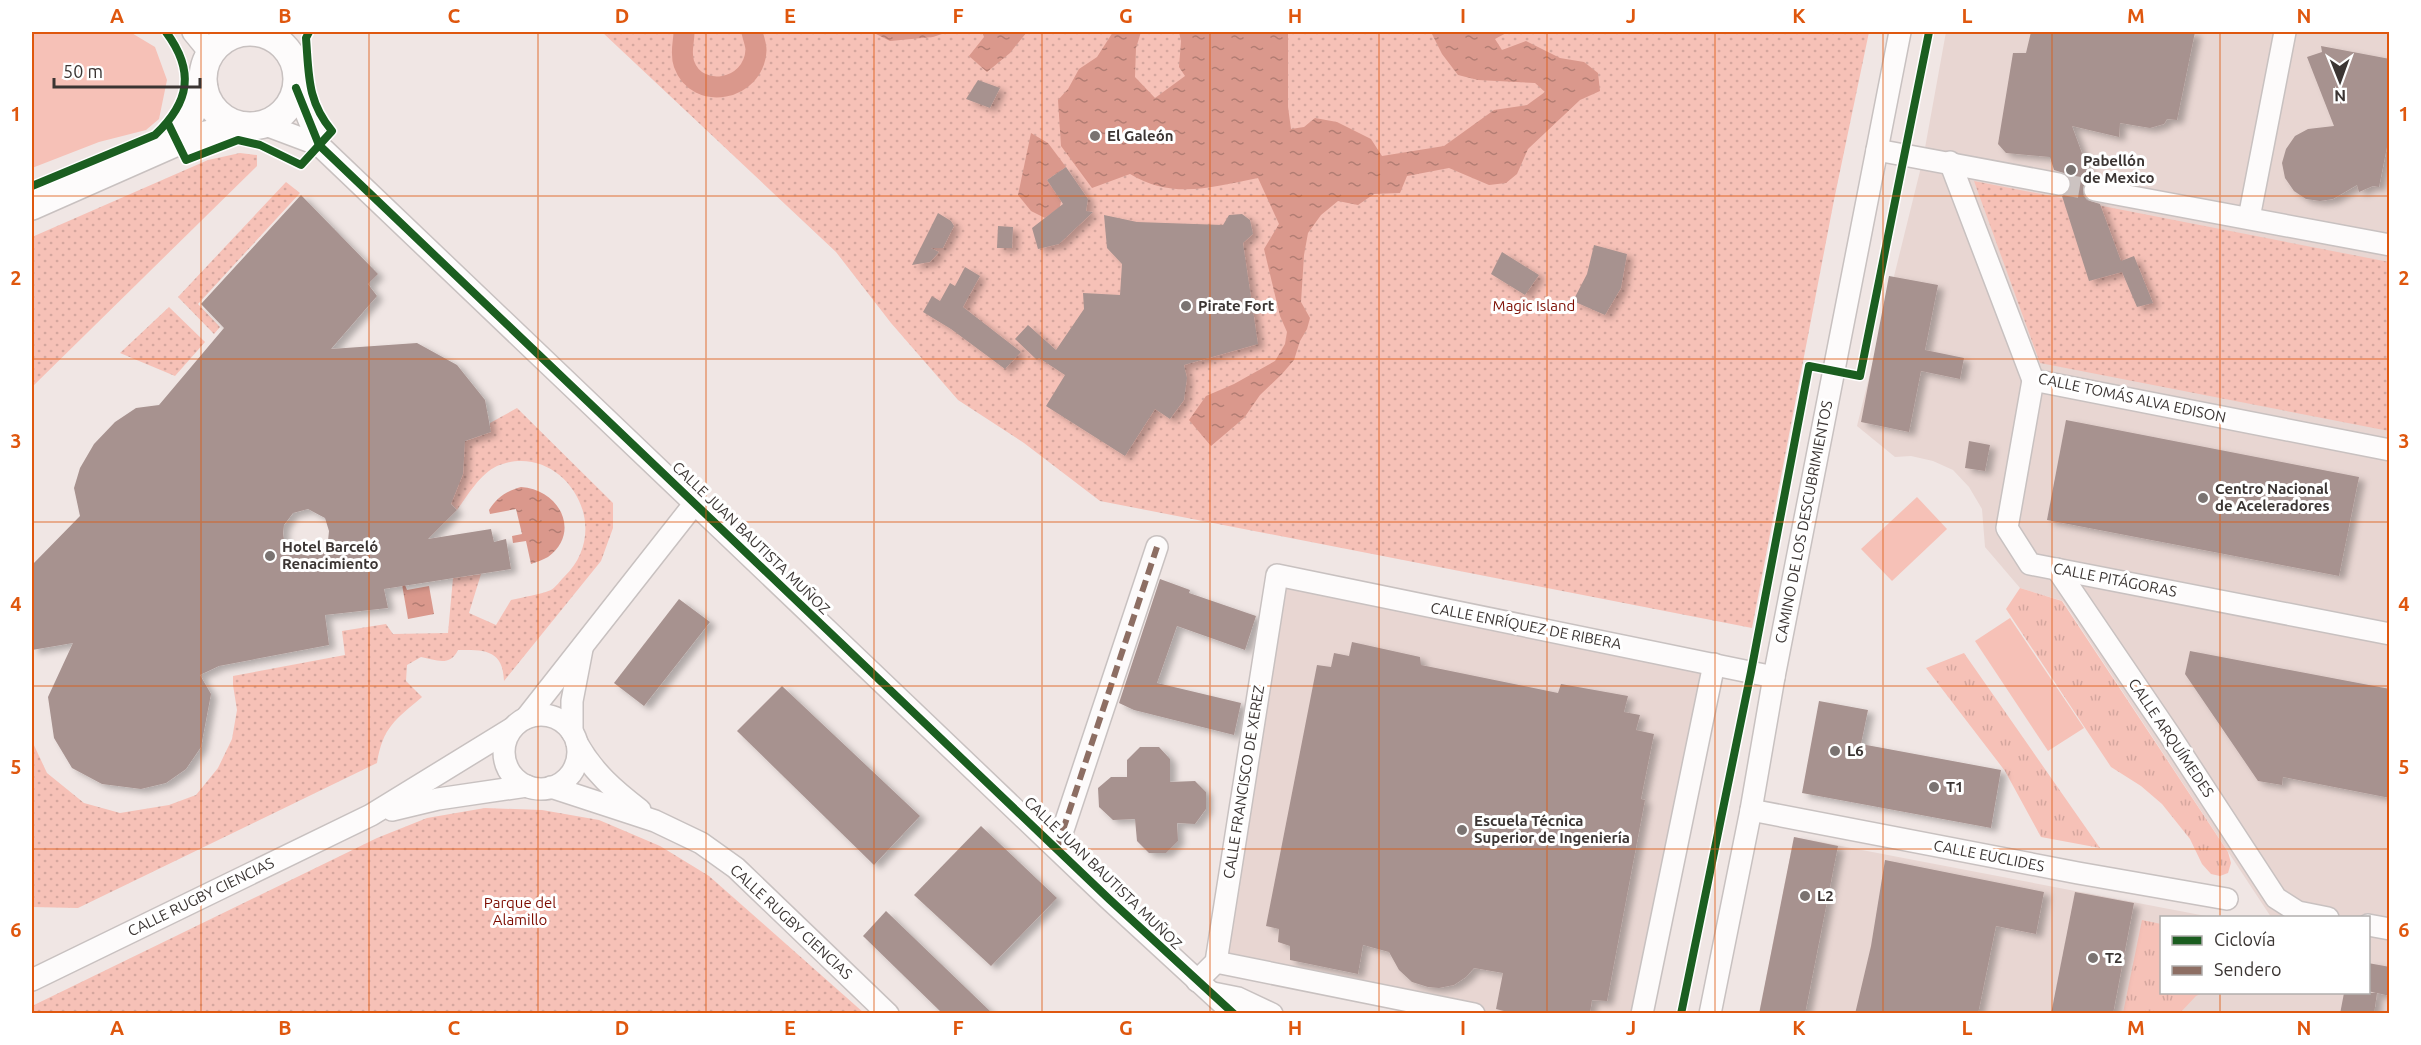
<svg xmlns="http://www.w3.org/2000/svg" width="2421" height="1045" font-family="Ubuntu,sans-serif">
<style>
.built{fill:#e8d6d2}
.grass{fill:url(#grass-tufts)}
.park{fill:url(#park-dots)}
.pitch{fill:#f6c1b7}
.water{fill:url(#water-ripples)}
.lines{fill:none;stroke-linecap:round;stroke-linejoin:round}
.canal{stroke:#da988c;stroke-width:21}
.building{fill:#a7928f;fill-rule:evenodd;filter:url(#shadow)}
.minor-tunnel{stroke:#ccc3c1;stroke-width:21;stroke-dasharray:21 10;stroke-linecap:butt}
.minor-casing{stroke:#c8c1c0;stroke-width:24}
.major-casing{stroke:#c8c1c0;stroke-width:30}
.minor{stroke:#fdfbfb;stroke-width:21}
.major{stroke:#fdfbfb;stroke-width:27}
.quiet{stroke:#8d6e63;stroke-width:6;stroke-dasharray:12 6;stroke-linecap:butt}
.cycleway-casing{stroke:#fff;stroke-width:11}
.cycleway{stroke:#1b5e20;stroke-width:8}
.grid{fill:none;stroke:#df570e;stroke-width:1.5;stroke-opacity:0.55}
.poi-dot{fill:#7a7371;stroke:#fff;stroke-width:2}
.labels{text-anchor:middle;stroke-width:6;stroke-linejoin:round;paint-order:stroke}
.poi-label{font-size:15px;font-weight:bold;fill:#3b3533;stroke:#fff;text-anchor:start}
.park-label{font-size:15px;fill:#7c0c00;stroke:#fff}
.street-label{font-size:15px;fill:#3b3533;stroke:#fff}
.neatline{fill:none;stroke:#df570e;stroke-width:2}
.grid-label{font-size:20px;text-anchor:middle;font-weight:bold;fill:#df570e}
</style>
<defs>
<pattern id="grass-tufts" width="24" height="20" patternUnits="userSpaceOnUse" patternTransform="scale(1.5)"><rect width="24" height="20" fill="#f6c1b7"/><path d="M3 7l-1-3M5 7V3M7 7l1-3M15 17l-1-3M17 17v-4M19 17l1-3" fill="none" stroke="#d4a69e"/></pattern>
<pattern id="park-dots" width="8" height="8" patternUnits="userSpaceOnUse" patternTransform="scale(1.5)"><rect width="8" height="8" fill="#f6c1b7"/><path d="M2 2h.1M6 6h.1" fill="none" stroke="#d4a69e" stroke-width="1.8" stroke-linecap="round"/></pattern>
<pattern id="water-ripples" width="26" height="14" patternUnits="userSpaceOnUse" patternTransform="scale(1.5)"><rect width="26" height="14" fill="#da988c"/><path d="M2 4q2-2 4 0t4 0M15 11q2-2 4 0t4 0" fill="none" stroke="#b27d73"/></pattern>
<filter id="shadow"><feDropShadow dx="6" dy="4" stdDeviation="3" flood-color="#0004"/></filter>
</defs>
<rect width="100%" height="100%" fill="#f0e6e4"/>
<g class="built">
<polygon points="1946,32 2389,32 2389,1013 1759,1014 1794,837 2211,917 2162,918 2162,992 2368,992 2368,918 2271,917 2063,601 2020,588 1985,547 1982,509 1969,487 1953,470 1933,461 1911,456 1895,457 1857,426 1923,159"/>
<polygon points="1277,575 1714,664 1642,1013 1474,1013 1222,963"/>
</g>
<g class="grass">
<polygon points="2020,588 2062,601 2228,852 2231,863 2228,873 2220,876 2211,874 2202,864 2190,839 2162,804 2141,786 2111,767 2006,609"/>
<polygon points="1964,653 2100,848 2041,837 2005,771 1926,668"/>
<polygon points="2142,920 2161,924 2162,992 2203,993 2196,996 2180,1013 2123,1013"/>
</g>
<g class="park">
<polygon points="602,32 1869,32 1834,200 1752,628 1100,501 1024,443 958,400 891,323 836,252"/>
<polygon points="240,153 257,155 257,166 32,387 32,237 208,160"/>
<polygon points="1974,181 2389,262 2389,431 2040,363"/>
<polygon points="286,182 300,193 198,304 220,327 214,334 178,297"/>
<polygon points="169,307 205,342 175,376 120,353"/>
<path d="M517,408l96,95v25l-12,33 -97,120c-1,-32 -20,-31 -46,-31 -8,17 -22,10 -37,7l-14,8 -1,16 16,16c-27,23 -39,30 -45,66l-299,145 -46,-1v-166l15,32 37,30 36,10 49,-8 27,-10 22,-27 14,-29 5,-29 -4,-25v-9l112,-21 -3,-24 44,-7 7,10 55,-1 5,-55 28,-4 -12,39 27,12 15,-25c12,-3 28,-5 40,-10 5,-3 9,-9 13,-13 54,-52 -4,-138 -67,-111 -17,8 -29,29 -40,44l-8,-8 13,-60 28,-10v-9z"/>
<polygon points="485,808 542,810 599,820 660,846 709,876 864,1013 32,1013 32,1006 377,838 427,818"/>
</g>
<g class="pitch">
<polygon points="32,32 130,32 155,47 167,80 159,119 146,130 99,142 32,168"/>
<polygon points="1917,497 1947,529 1892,581 1861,549"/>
<polygon points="2010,618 2084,728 2048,751 1975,641"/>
</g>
<g class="water">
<polygon points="872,32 948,32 933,37 890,41"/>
<polygon points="982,32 1027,32 1010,53 987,72 969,56 984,37"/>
<path d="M1113,32h28l-5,16 -1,29 20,21 30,-22 -6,-9 2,-26 -2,-9h109v75l3,22 13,-2 11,-9 22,4 34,17 11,17 62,-10 50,-36 33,-5 18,-13 -10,-9 -57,-3 -20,-5 -16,-21 -11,-22h77l-13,7 7,11 24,-9 34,17 24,4 14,11 2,18 -20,9 -52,49 -11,25 -11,9 -17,2 -40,-17 -42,8 -7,17 -26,1 -16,11 -20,-4 -17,14 -13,18 -4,22 -3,47 9,16 -3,11 -7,12 -6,19 -12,14 -22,21 -16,23 -33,28 -22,-26 17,-24 28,-12 41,-23 10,-17 2,-12 -7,-16 -16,-67 15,-25 -21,-46c-47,9 -84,22 -128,-4l-38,14 -31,-42 -3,-46 10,-11 11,-20 18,-12z"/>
<polygon points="1031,133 1048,143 1066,167 1047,180 1061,201 1060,207 1045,218 1031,211 1018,195"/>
<path d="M521,487c38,2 61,45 27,70 -5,3 -12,5 -17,7l-5,-23 -13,2 -1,-7 10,-2 -6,-25 -26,5 -1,-4c8,-13 18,-19 32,-23z"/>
<polygon points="400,573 407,590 429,586 434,614 408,619"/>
</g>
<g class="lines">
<path class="canal" d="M684,32c0,11 -4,20 0,32 13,37 70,27 72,-14 0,-6 -3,-13 -4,-18"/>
</g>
<g class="building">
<polygon points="2031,32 2195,32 2177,120 2167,119 2164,124 2150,128 2120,123 2119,137 2072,126 2091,178 2083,187 2083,195 2087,200 2100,204 2121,261 2134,256 2153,303 2137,307 2122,272 2089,281 2062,196 2069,192 2071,179 2067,174 2054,170 2050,157 2006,153 1998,144 2013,53 2026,53"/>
<polygon points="2321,46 2390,59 2390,132 2379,187 2373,186 2359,192 2357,185 2333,199 2320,201 2306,199 2294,191 2285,178 2282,163 2286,149 2295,136 2308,129 2334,126 2307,57 2322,52"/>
<polygon points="978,80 1000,88 990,108 966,99"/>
<polygon points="1066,167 1088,199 1086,211 1093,212 1059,244 1038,249 1032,228 1063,204 1047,180"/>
<path d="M301,195l77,79 -10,10 9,12 -46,53 86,-6 40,22 28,35 6,32 -26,9 -2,33 -12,30 6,6 -29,29 63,-10 3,13 12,-3 5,30 -127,20 4,19 -63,7 4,30 -110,21 -19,9 11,19 -10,53 -15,22 -20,14 -25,6 -39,-5 -30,-16 -18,-30 -6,-41 25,-54 -41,7v-85l48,-49 -6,-28 6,-20 14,-24 21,-22 21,-14 23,-3 65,-77 -23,-24zM308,509l17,9 4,13 -1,10 -5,7 -15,8 -15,-4 -9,-12 -1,-7 1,-8 9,-12z"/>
<polygon points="938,213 951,221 954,226 943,248 931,248 939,252 930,262 912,265"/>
<polygon points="1242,214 1250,220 1253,234 1243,243 1258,344 1184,365 1187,378 1184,400 1170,419 1155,409 1125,456 1046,406 1065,375 1039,358 1037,360 1015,339 1028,325 1056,350 1084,309 1083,293 1120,295 1122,264 1107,248 1104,215 1137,222 1223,225 1229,215"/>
<polygon points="998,226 1013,227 1012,248 997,248"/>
<polygon points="1594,245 1627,254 1621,288 1605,315 1573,301 1587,274"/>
<polygon points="1502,252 1539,275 1525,295 1491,274"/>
<polygon points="965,267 980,276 963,307 1021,352 1005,369 951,329 923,312 932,296 940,301 950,283 955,286"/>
<polygon points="1889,276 1938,285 1925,350 1964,358 1960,379 1921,371 1909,432 1861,422"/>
<polygon points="2066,420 2359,477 2339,576 2047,520"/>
<polygon points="1969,441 1990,445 1985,471 1965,468"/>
<polygon points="1160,579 1190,590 1189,593 1256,616 1245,650 1177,626 1157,683 1241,703 1234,735 1134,710 1119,703"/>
<polygon points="679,599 710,622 644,706 614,683"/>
<polygon points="1352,642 1420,657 1421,665 1558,693 1561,684 1628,696 1624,712 1640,715 1636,730 1654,734 1641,799 1645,800 1607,1001 1592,1000 1590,1013 1575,1012 1575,1014 1516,1014 1496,1009 1503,973 1474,968 1466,977 1454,985 1439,988 1428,987 1412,982 1399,970 1389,952 1363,945 1358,974 1290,960 1290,946 1278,942 1279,929 1266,926 1317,665 1331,667 1334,653 1349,656"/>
<polygon points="2190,651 2390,689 2390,798 2283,777 2282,785 2258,781 2185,674"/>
<polygon points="782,686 920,816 874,865 737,731"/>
<polygon points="1819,701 1868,710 1861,744 2001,770 1991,828 1802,793"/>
<polygon points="1140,747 1159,747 1170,759 1170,782 1195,781 1206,792 1206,809 1195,824 1177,823 1178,841 1166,853 1149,853 1137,841 1135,819 1113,820 1099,807 1098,788 1111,777 1127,777 1127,760"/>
<polygon points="981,826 1057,898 991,966 914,895"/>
<polygon points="1794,837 1838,846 1805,1014 1759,1014"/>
<polygon points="1885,860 2044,892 2036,934 1996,926 1978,1014 1855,1014 1871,946"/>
<polygon points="2075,892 2134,903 2113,1014 2051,1014"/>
<polygon points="886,911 993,1014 943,1014 863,936"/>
<polygon points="2368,963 2390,967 2390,996 2377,993 2374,1014 2340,1014 2344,993 2376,993 2368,991"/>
</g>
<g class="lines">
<polyline class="minor-tunnel" points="2059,184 2095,190"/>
<g class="minor-casing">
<g id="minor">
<polyline points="193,32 211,54"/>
<polyline points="296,88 319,145 1109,899 1234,1014"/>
<polyline points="263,124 319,145"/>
<polyline points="1877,150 2059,184"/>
<polyline points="1950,162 2033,380"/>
<polyline points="2095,190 2390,245"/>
<polyline points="2249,218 2285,32"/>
<polyline points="2033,380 2007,528 2030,564 2390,634"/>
<polyline points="2033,380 2390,450"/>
<polyline points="2057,569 2169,734 2276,898 2298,912 2328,918"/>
<circle cx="541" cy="752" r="37"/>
<polyline points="526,718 695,503"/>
<polyline points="572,732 572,701 582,649"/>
<path d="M577,743c16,29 37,47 63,67"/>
<polyline points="551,787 655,821 701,843 736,868 888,1014"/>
<polyline points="392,810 438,799 527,786"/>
<polyline points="1751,810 2078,873 2227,899"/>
<polyline points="1057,848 1157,547"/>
<polyline points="2368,925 2390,929"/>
<polyline points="1216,962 1474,1014"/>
<polyline points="32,980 371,815 511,729"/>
<polyline points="1197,981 1216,962 1277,575 1774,677"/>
<polyline points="1213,993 1238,998 1272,1014"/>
<polyline points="1642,1014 1714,664"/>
<polyline points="1710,1014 1751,810 1774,677 1900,32"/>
</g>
</g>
<g class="major-casing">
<g id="major">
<circle cx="250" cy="79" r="47"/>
<polyline points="177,142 204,88"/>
<polyline points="32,206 177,142 244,126"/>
</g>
</g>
<use href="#minor" class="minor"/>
<use href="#major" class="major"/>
<polyline class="quiet" points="1057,848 1157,547"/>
<g class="cycleway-casing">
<g id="cycleway">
<polyline points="296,88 319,145 1109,899 1234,1014"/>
<path d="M168,123l18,37 52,-20 22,5 41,20 31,-34c-25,-30 -23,-56 -26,-93l3,-6"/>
<path d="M32,186l123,-51c35,-33 40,-64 11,-103"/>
<polyline points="1681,1014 1751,672 1809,366 1860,376 1929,32"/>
</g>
</g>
<use href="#cycleway" class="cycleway"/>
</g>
<path class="grid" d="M201,32v982M369,32v982M538,32v982M706,32v982M874,32v982M1042,32v982M1210,32v982M1379,32v982M1547,32v982M1715,32v982M1883,32v982M2052,32v982M2220,32v886M32,196h2358M32,359h2358M32,522h2358M32,686h2358M32,849h2358M2220,992v22"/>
<g class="poi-dot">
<circle cx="1095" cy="136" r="6"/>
<circle cx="2071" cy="170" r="6"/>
<circle cx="1186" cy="306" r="6"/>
<circle cx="2203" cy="498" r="6"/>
<circle cx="270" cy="556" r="6"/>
<circle cx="1835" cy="751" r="6"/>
<circle cx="1934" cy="787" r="6"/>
<circle cx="1462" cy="830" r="6"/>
<circle cx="1805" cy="896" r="6"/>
<circle cx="2093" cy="958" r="6"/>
</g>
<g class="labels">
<g class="poi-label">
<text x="1107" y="141">El Galeón</text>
<text x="2083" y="166">Pabellón<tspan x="2083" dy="17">de Mexico</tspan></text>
<text x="1198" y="311">Pirate Fort</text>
<text x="2215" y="494">Centro Nacional<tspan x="2215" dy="17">de Aceleradores</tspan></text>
<text x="282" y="552">Hotel Barceló<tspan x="282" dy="17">Renacimiento</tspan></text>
<text x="1847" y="756">L6</text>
<text x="1946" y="792">T1</text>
<text x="1474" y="826">Escuela Técnica<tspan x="1474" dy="17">Superior de Ingeniería</tspan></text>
<text x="1817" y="901">L2</text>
<text x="2105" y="963">T2</text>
</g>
<g class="park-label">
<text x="1534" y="311">Magic Island</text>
<text x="520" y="908">Parque del<tspan x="520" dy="17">Alamillo</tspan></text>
</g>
<g class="street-label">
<text transform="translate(2132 398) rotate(12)" y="5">CALLE TOMÁS ALVA EDISON</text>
<text transform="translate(1804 522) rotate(-79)" y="5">CAMINO DE LOS DESCUBRIMIENTOS</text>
<text transform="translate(751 538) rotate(44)" y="5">CALLE JUAN BAUTISTA MUÑOZ</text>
<text transform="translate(2115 580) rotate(11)" y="5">CALLE PITÁGORAS</text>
<text transform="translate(1526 626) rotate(11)" y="5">CALLE ENRÍQUEZ DE RIBERA</text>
<text transform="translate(2171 738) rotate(56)" y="5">CALLE ARQUÍMEDES</text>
<text transform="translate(1244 782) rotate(-81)" y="5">CALLE FRANCISCO DE XEREZ</text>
<text transform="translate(1989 856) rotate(11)" y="5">CALLE EUCLIDES</text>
<text transform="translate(1103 873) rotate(44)" y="5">CALLE JUAN BAUTISTA MUÑOZ</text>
<text transform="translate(201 897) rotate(-26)" y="5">CALLE RUGBY CIENCIAS</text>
<text transform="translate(791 922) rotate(43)" y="5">CALLE RUGBY CIENCIAS</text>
</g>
</g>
<rect width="2421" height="1045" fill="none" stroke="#ffffff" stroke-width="66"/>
<rect x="2160" y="916" width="210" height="78" fill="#ffffff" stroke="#b1aead" stroke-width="1.5"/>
<rect x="2172" y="936" width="30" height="9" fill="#1b5e20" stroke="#b1aead" stroke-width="1.5"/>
<text x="2214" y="946" font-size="18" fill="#3b3533">Ciclovía</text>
<rect x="2172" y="966" width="30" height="9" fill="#8d6e63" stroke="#b1aead" stroke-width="1.5"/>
<text x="2214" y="976" font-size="18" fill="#3b3533">Sendero</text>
<g transform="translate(2340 81) rotate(179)" stroke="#ffffff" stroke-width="4.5" paint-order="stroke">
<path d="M0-4.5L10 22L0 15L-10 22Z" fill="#3b3533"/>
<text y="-9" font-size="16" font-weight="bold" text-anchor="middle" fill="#3b3533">N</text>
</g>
<path d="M54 78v9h146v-9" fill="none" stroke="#3b3533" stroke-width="3"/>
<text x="63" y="78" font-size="18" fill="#3b3533" stroke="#ffffff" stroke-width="4.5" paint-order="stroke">50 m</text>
<rect x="33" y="33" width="2355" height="979" class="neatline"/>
<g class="grid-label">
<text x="117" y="23">A</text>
<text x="285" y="23">B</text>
<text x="454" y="23">C</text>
<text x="622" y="23">D</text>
<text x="790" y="23">E</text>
<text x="958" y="23">F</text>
<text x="1126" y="23">G</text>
<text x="1295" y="23">H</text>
<text x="1463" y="23">I</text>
<text x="1631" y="23">J</text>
<text x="1799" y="23">K</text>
<text x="1967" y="23">L</text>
<text x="2136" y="23">M</text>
<text x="2304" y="23">N</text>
<text x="16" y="121">1</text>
<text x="2404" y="121">1</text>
<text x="16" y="285">2</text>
<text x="2404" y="285">2</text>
<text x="16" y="448">3</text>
<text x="2404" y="448">3</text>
<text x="16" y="611">4</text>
<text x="2404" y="611">4</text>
<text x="16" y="774">5</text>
<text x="2404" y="774">5</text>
<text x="16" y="937">6</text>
<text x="2404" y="937">6</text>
<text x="117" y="1035">A</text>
<text x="285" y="1035">B</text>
<text x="454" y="1035">C</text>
<text x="622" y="1035">D</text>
<text x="790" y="1035">E</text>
<text x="958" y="1035">F</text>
<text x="1126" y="1035">G</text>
<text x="1295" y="1035">H</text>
<text x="1463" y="1035">I</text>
<text x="1631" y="1035">J</text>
<text x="1799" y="1035">K</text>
<text x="1967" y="1035">L</text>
<text x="2136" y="1035">M</text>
<text x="2304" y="1035">N</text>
</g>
</svg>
